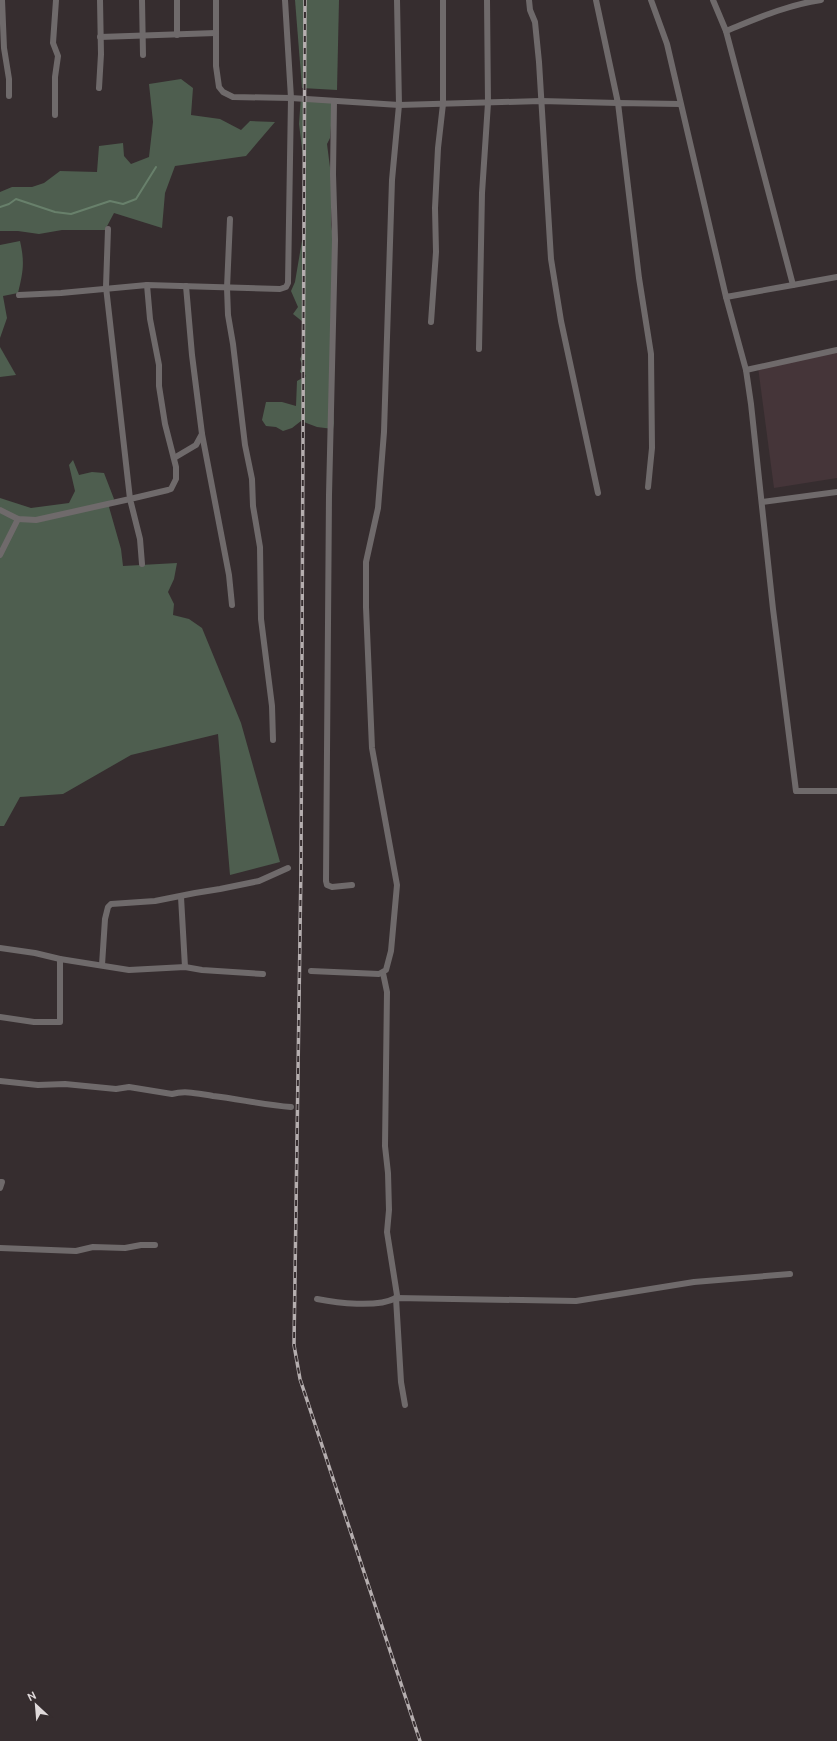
<svg xmlns="http://www.w3.org/2000/svg" width="837" height="1741" font-family="Ubuntu,sans-serif">
<style>
.built{fill:#453539}
.green{fill:#4e5e4f}
.lines{fill:none;stroke-linecap:round;stroke-linejoin:round}
.stream{stroke:#68806b;stroke-width:2}
.minor{stroke:#6f6a6b;stroke-width:6}
.rail-casing{stroke:#b5aeaf;stroke-width:3.5}
.rail{stroke:#362d2f;stroke-width:2;stroke-dasharray:6;stroke-linecap:butt}
</style>
<rect width="100%" height="100%" fill="#362d2f"/>
<polygon class="built" points="837,351 837,478 774,488 758,367"/>
<g class="green">
<polygon points="295,0 339,0 337,90 302,88"/>
<polygon points="181,79 193,88 191,115 220,119 241,130 250,121 275,122 246,156 175,166 165,193 162,228 114,213 105,230 62,230 39,234 18,231 0,231 0,192 12,187 32,187 44,183 60,171 97,172 99,146 123,143 124,156 131,164 149,157 153,122 149,84"/>
<polygon points="301,96 333,101 330,138 327,144 331,175 331,224 333,238 333,408 334,423 333,429 317,427 301,421 292,428 283,431 276,427 266,426 262,420 266,402 282,402 296,406 297,381 306,376 300,372 302,364 300,359 304,349 303,322 293,314 298,307 291,291 295,282 306,217 303,194 306,181 299,124"/>
<path d="M20,241c5,22 3,31 -2,52l-15,3 4,22 -7,20v-93z"/>
<polygon points="0,347 16,375 0,377"/>
<polygon points="73,460 79,475 92,472 104,473 114,499 109,507 121,549 123,566 177,563 174,579 168,592 174,604 173,615 189,619 202,628 241,723 280,862 230,875 218,734 131,755 63,794 20,797 4,826 0,826 0,498 31,508 69,503 75,491 69,465"/>
</g>
<g class="lines">
<polyline class="stream" points="0,207 9,204 16,199 55,212 71,214 110,201 123,204 136,199 156,167"/>
<g class="minor">
<polyline points="2,0 4,48 9,79 9,96"/>
<polyline points="142,0 143,55"/>
<polyline points="177,0 177,35"/>
<polyline points="216,0 216,66 219,87 223,92 233,97 291,98 399,105 541,101 618,103 596,0"/>
<polyline points="529,0 530,10 535,22 539,62 551,259 561,321 598,493"/>
<polyline points="651,0 667,44 726,297 793,285 726,31 713,0"/>
<path d="M726,31c32,-13 61,-26 95,-31"/>
<polyline points="100,37 216,33"/>
<polyline points="99,88 101,54 100,0"/>
<polyline points="334,101 333,174 335,240 329,495 326,881 327,885 332,887 352,885"/>
<polyline points="55,115 55,77 58,56 53,43 56,0"/>
<polyline points="230,219 227,288 228,315 233,344 245,445 252,479 253,506 260,547 261,619 272,706 273,740"/>
<polyline points="793,285 837,277"/>
<polyline points="19,295 61,293 147,285 280,289 286,287 288,283 291,98 285,0"/>
<polyline points="726,297 746,370 751,404 773,609 796,791 837,791"/>
<polyline points="431,322 436,252 435,208 438,148 443,104 443,0"/>
<polyline points="479,349 482,193 488,103 487,0"/>
<polyline points="746,370 837,350"/>
<polyline points="202,434 229,575 232,605"/>
<polyline points="174,458 196,445 202,434 192,355 186,286"/>
<polyline points="648,487 652,448 651,354 639,278 618,103 680,104"/>
<polyline points="762,502 837,492"/>
<polyline points="0,510 18,519 36,520 130,499 106,287 108,229"/>
<polyline points="0,555 18,519"/>
<polyline points="142,564 140,539 130,499 168,490 171,489 176,479 176,467 165,424 159,386 159,365 150,319 147,285"/>
<polyline points="181,897 185,967"/>
<polyline points="0,948 35,953 60,959 129,970 185,967 202,970 263,974"/>
<polyline points="102,965 105,919 108,907 111,904 155,901 195,893 220,889 259,881 288,868"/>
<polyline points="311,971 379,974 386,970 391,951 397,885 372,748 366,607 366,562 378,508 384,432 392,180 399,105 397,0"/>
<polyline points="0,1017 34,1022 60,1022 60,959"/>
<path d="M0,1081l38,4 27,-1 51,5 13,-2 43,7c14,-4 27,0 41,2 26,3 51,9 78,11"/>
<polyline points="0,1182 2,1182 0,1188"/>
<polyline points="0,1248 76,1251 93,1247 125,1248 141,1245 155,1245"/>
<path d="M317,1299c20,4 60,9 79,-1l1,-3 -10,-63 2,-22 -1,-37 -3,-27 2,-154 -4,-19"/>
<polyline points="405,1405 401,1382 396,1298 576,1301 694,1282 790,1274"/>
</g>
<g class="rail-casing">
<polyline id="rail" points="305,0 301,867 294,1345 300,1379 420,1741"/>
</g>
<use href="#rail" class="rail"/>
</g>
<g transform="translate(36 1705) rotate(334)" stroke="#362d2f" stroke-width="3" paint-order="stroke">
<path d="M0-3L7 15L0 10L-7 15Z" fill="#e0dadb"/>
<text y="-6" font-size="11" font-weight="bold" text-anchor="middle" fill="#e0dadb">N</text>
</g>
</svg>
